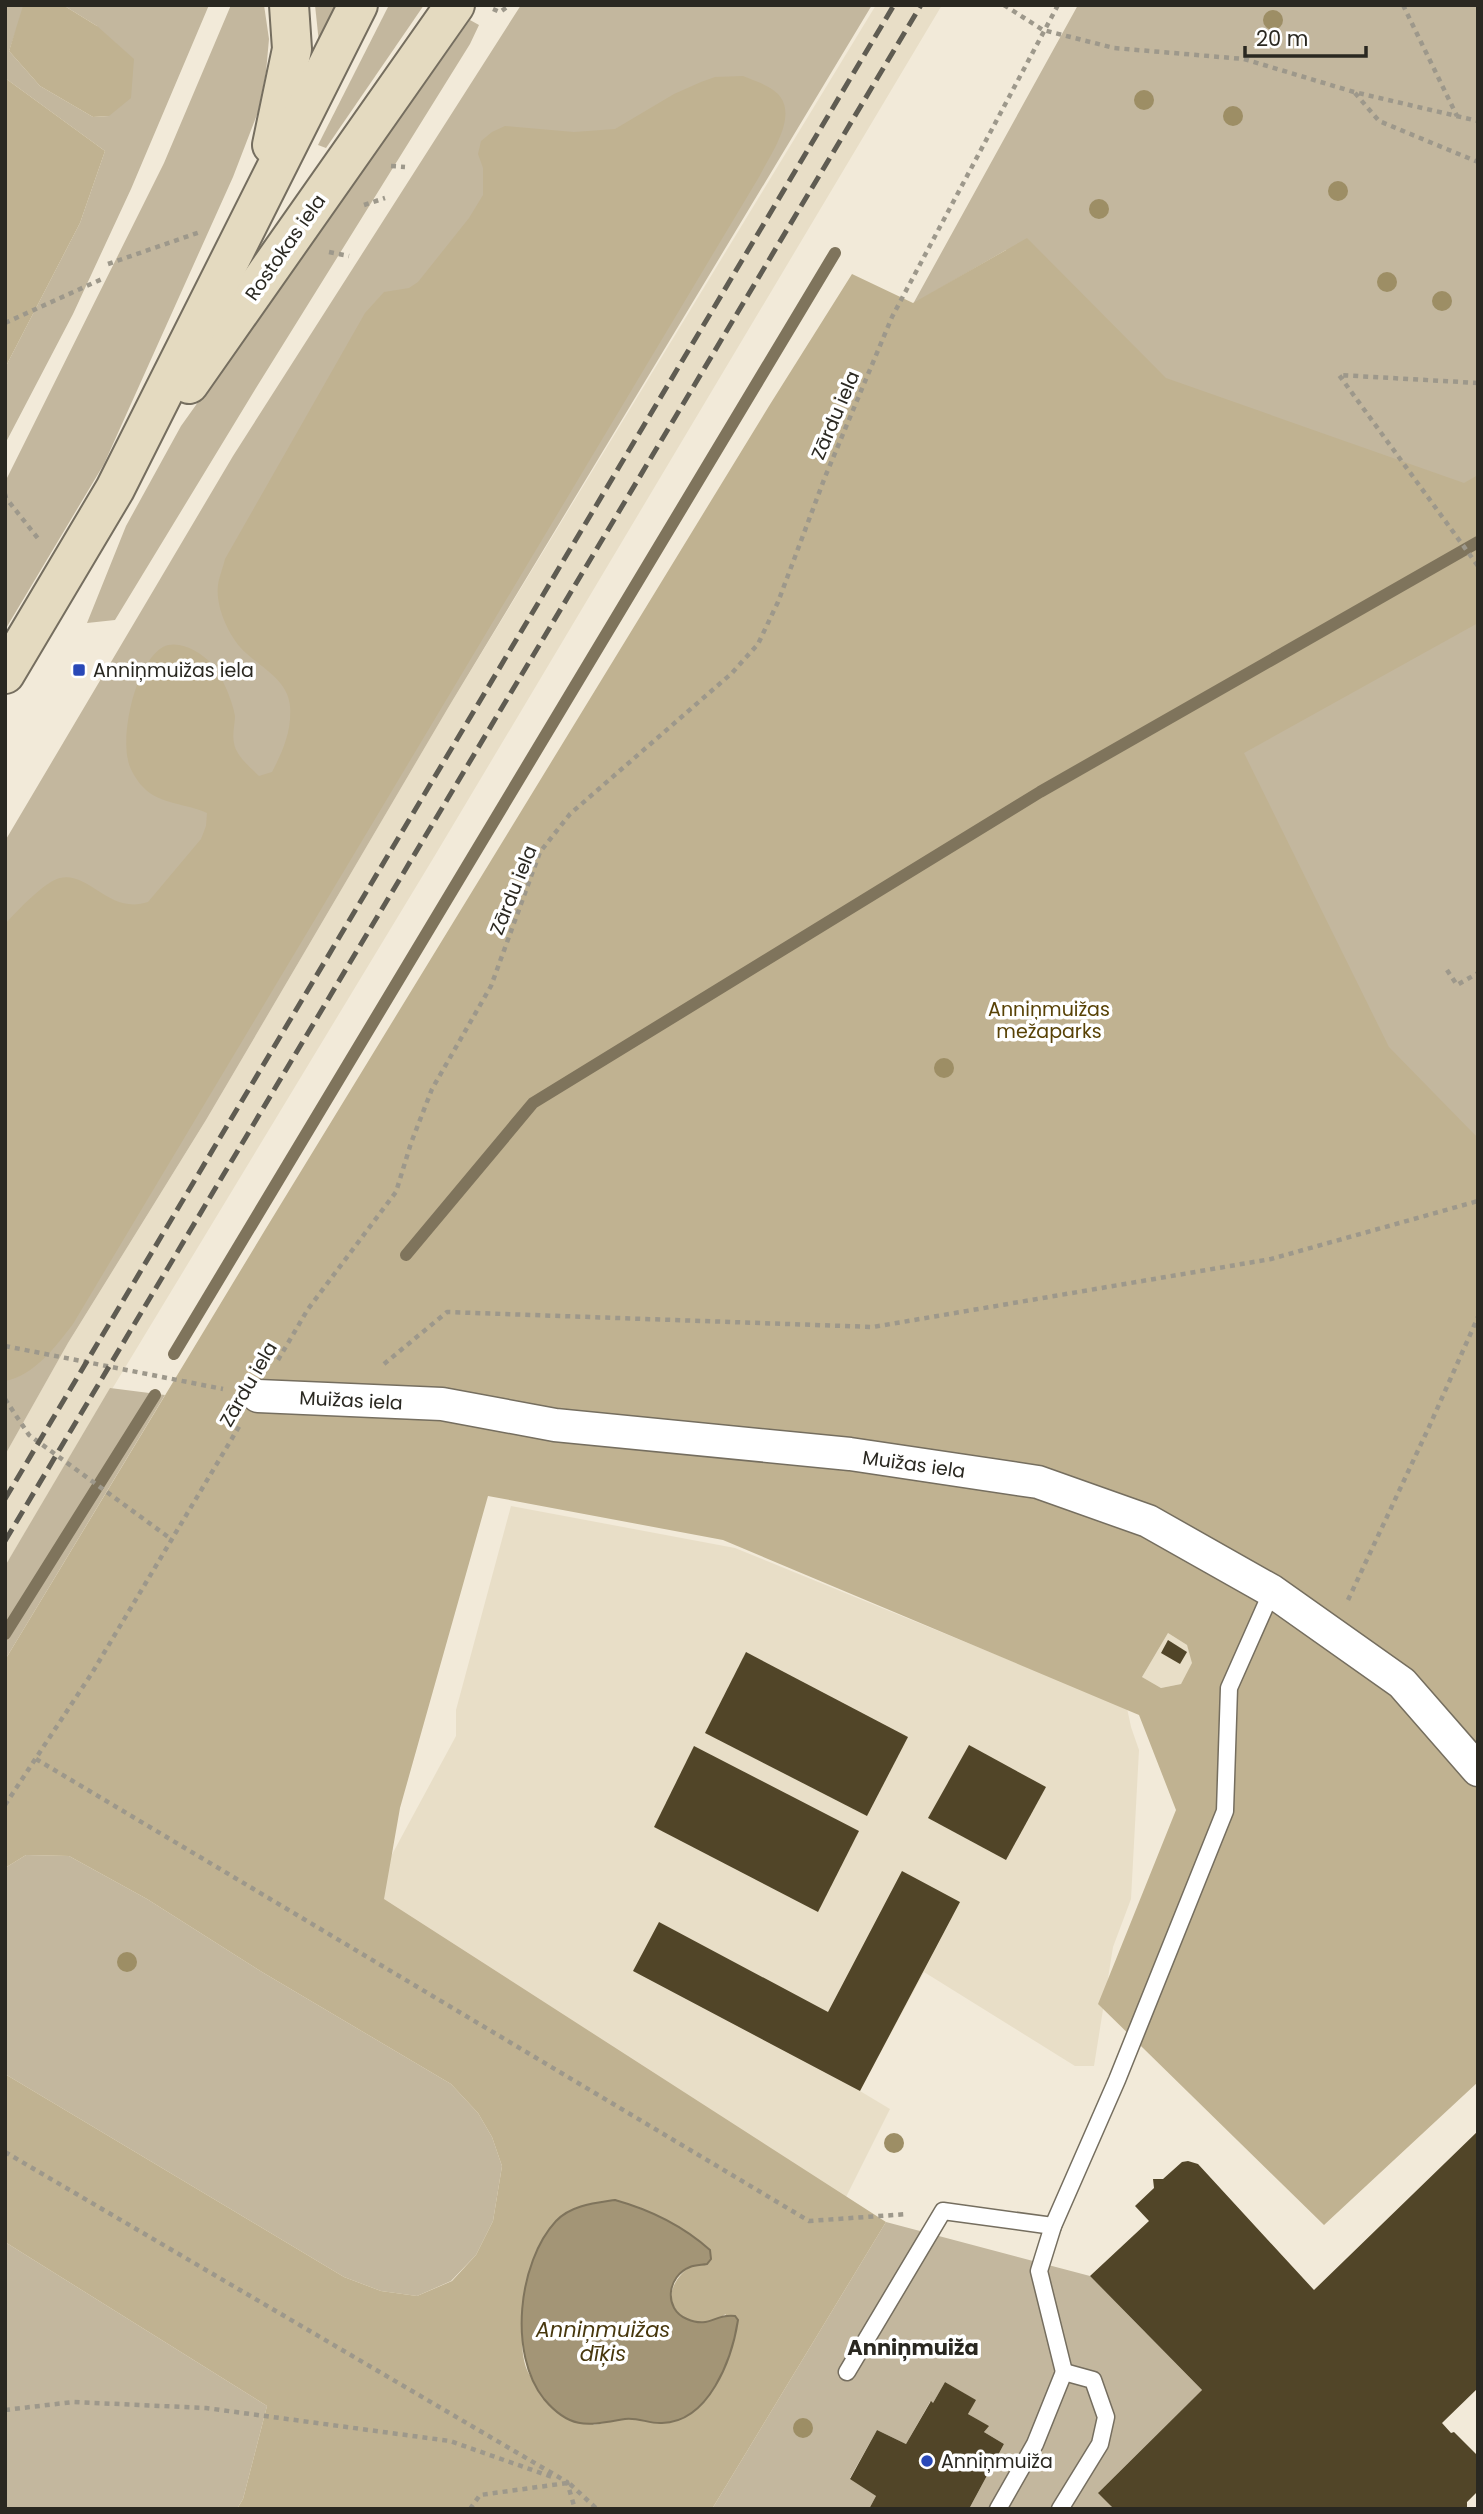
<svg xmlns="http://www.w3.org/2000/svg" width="1483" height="2514" font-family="Poppins,sans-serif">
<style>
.built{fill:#e8dec7}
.green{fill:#c3b79e}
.forest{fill:#c0b291;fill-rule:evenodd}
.water{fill:#a39576;stroke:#7f745c;stroke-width:2}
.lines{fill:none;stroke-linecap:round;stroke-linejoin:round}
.stream{stroke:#7f745c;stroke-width:12}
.building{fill:#514528}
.lane-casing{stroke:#756e5f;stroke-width:19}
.street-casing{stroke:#756e5f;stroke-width:35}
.secondary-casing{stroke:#756e5f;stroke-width:42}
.path{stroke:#9d988b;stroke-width:4.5;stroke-dasharray:5 5;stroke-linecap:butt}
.lane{stroke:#fff;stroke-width:16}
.street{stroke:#fff;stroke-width:32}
.secondary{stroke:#e4dac0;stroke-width:38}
.rail{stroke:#5f5c52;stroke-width:5;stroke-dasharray:14 7;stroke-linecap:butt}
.tree{fill:#9d8e65}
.poi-dot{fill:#2948b7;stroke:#fff;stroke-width:2.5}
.labels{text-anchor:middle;stroke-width:7;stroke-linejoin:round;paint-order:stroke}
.street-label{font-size:19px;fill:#2a2821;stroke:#fff}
.poi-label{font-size:19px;fill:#2a2821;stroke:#fff;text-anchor:start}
.park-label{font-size:19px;fill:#584206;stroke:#fff}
.water-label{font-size:21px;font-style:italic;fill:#48380e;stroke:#fff}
.neighbourhood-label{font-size:21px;font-weight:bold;fill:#2a2821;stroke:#fff}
</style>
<rect width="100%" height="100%" fill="#f2ead9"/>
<g class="built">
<polygon points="876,5 942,5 434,857 5,1566 5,1455 68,1343 206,1120 448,708"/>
<polygon points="511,1506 735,1548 1127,1708 1131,1727 1139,1750 1131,1899 1113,1947 1094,2066 1075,2066 924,1972 860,2091 890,2109 841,2207 362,1910 456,1736 456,1710"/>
<polygon points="1168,1633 1187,1645 1193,1663 1181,1684 1161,1688 1142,1677"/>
</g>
<g class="green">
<polygon points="5,5 25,5 9,51 40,86 93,117 109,116 97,26 63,5 209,5 131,189 73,314 5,444 5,368 80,223 105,151 5,78"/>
<polygon points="231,5 264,5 269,39 266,72 258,112 233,177 104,464 5,630 5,482 164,163"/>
<polygon points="315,5 336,5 319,43"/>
<polygon points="389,5 424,5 326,148 318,145"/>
<polygon points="521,5 872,5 448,708 206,1120 68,1343 5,1455 5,841 233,456"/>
<polygon points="1078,5 1478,5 1478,1704 1006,250 913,304"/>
<polygon points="470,20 479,25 470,44 256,388 115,620 87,623 126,526 181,426"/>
<polygon points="110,1388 165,1395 5,1660 5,1566"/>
<polygon points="26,1855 69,1856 147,1899 262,1972 451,2084 478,2113 492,2137 502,2166 493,2221 476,2255 451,2281 417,2296 381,2291 344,2277 5,2074 5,1868"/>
<polygon points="886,2222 1090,2276 1202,2390 1099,2492 1114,2509 969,2509 1004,2444 984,2432 988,2426 968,2414 975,2400 945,2382 933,2403 930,2402 906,2444 877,2430 850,2478 876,2496 869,2509 712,2509"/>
<polygon points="5,2242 267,2406 243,2499 237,2509 5,2509"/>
</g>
<g class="forest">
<polygon points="63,5 97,26 134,59 131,98 109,116 93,117 40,86 9,51 23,6"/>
<path d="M743,76c12,5 26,9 35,18 21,22 -8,61 -19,83l-686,1147c-17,22 -39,52 -68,57v-457c12,-13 39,-42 55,-46 29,-7 49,37 88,24l53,-63 5,-13 1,-13c-21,-10 -47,-8 -64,-26 -6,-6 -14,-19 -15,-27 -7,-28 8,-98 35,-113 16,-8 37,5 48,16 10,10 22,39 24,53 0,8 -3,18 -1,27 2,13 16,24 25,33l13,-4c11,-21 20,-42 18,-66 -2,-25 -28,-38 -44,-53 -16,-14 -31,-46 -28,-68 1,-8 5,-17 7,-26l140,-246 19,-21 25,-4 9,-6 51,-64 14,-23v-27l-5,-14 3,-13 11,-9 13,-6 69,6 41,-3 59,-35 27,-12 14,-5z"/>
<polygon points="5,78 105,151 80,223 5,368"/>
<path d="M1027,238l139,140 298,105 14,-8v148l-234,130 145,294 89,91v944l-154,143 -226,-221 78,-194 -37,-95 -416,-175 -235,-44 -88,312 -16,91 502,323 -174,287h-475l6,-10 24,-93 -262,-164v-168l339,203 37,14 36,5 35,-15 24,-26 17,-34 9,-55 -10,-29 -14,-24 -27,-29 -189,-112 -115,-73 -78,-43 -43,-1 -21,13v-208l260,-430 504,-824 83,-132 61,29zM1168,1633l19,12 5,18 -11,21 -20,4 -19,-11zM691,2266c-32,22 -24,60 15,57 6,0 14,-6 20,-9l-63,109 -34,-5 -35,7c-11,-9 -60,-43 -65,-51 -13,-23 -5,-73 -1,-98z"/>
</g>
<path class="water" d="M615,2200c36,10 67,25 95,50l1,9 -4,5c-5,1 -12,1 -17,3 -23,9 -27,42 -3,52 23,10 28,-6 48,-3l3,4c-6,39 -29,102 -76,103 -12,1 -25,-6 -37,-4 -36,6 -54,12 -81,-20 -36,-45 -26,-137 12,-178 15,-16 39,-18 59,-21z"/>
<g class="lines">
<g class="stream">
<polyline points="406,1255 533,1103 1040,792 1478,542"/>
<polyline points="174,1354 835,253"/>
<polyline points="5,1634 155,1395"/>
</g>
</g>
<g class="building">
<polygon points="1168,1640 1187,1652 1180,1664 1161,1653"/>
<polygon points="746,1652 908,1737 867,1816 705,1733"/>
<polygon points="969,1745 1046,1787 1006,1860 928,1818"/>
<polygon points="694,1746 859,1831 818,1912 654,1827"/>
<polygon points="902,1871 960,1902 860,2091 633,1971 659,1922 828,2012"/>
<polygon points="1478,2131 1478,2388 1442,2423 1451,2433 1454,2432 1478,2456 1478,2491 1467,2502 1467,2509 1114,2509 1098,2493 1202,2390 1090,2276 1149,2221 1135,2206 1154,2188 1153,2179 1163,2179 1182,2162 1188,2161 1198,2164 1314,2290"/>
<polygon points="945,2382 976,2400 968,2414 989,2426 984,2432 1004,2444 969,2509 869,2509 876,2496 850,2479 877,2430 906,2444 931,2401 933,2403"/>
</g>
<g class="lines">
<g class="lane-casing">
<g id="lane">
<polyline points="847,2372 943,2211 1053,2226"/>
<polyline points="1064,2372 1039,2271 1053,2226 1117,2080 1225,1811 1229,1688 1272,1591"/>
<polyline points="998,2509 1035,2444 1064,2372 1093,2380 1106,2417 1100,2444 1060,2509"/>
</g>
</g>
<g class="street-casing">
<polyline id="street" points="258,1396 442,1404 555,1425 850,1454 1038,1482 1148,1521 1272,1591 1402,1683 1478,1770"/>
</g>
<g class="secondary-casing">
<g id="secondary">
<polyline points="272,145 292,49 289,5"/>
<polyline points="189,384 455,5"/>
<polyline points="5,674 115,489 358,5"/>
</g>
</g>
<g class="path">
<polyline points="1004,5 1043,30 1114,48 1244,59 1354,92 1478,121"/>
<polyline points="1403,5 1457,116"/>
<polyline points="493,9 500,12 510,5"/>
<polyline points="1355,93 1379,121 1478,162"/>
<polyline points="391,166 405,167"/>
<polyline points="364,205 385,198"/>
<polyline points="329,252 349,256"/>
<polyline points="108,264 200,232"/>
<polyline points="5,323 102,279"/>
<polyline points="1478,383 1339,375 1478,566"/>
<polyline points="5,494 6,498 40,541"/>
<polyline points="1447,970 1457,985 1478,973"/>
<polyline points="5,1346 223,1389"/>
<polyline points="278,1360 308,1309 396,1192 411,1143 432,1089 491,986 540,852 570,814 732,673 758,644 778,602 825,477 892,317 1058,5"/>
<polyline points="384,1364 447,1312 873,1327 1271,1259 1478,1201"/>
<polyline points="5,1399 29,1435 171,1539"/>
<polyline points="1348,1600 1429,1427 1478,1317"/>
<polyline points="36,1759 809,2221 908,2214"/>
<polyline points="5,1805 92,1673 240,1425"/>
<polyline points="5,2152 567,2482 575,2509"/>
<polyline points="5,2410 73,2402 206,2408 450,2441 555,2478"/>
<polyline points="570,2484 597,2509"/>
<polyline points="470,2509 480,2495 567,2483"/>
</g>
<use href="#lane" class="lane"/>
<use href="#street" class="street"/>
<use href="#secondary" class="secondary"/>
<g class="rail">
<polyline points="5,1499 894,5"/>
<polyline points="5,1541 921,5"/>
</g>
</g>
<g class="tree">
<circle cx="1273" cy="20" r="10"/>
<circle cx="1144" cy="100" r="10"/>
<circle cx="1233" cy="116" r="10"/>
<circle cx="1338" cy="191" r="10"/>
<circle cx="1099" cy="209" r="10"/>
<circle cx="1387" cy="282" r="10"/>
<circle cx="1442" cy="301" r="10"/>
<circle cx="944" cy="1068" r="10"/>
<circle cx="127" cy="1962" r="10"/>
<circle cx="894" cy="2143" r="10"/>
<circle cx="803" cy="2428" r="10"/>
</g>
<g class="poi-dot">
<rect x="72" y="663" width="14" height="14" rx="3.5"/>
<circle cx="927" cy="2461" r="7"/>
</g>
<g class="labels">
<g class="street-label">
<text transform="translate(285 247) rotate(-55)" y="7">Rostokas iela</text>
<text transform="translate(835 415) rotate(-67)" y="7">Zārdu iela</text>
<text transform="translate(513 890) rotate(-68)" y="7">Zārdu iela</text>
<text transform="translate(248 1384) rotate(-60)" y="7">Zārdu iela</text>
<text transform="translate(351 1400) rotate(3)" y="7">Muižas iela</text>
<text transform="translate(914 1464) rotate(8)" y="7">Muižas iela</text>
</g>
<g class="poi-label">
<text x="93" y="677">Anniņmuižas iela</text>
<text x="941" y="2468">Anniņmuiža</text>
</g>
<g class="park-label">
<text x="1049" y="1016">Anniņmuižas<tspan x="1049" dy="22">mežaparks</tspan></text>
</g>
<g class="water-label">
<text x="603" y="2337">Anniņmuižas<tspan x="603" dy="24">dīķis</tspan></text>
</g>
<g class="neighbourhood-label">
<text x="913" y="2355">Anniņmuiža</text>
</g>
</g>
<rect width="1483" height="2514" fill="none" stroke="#2a2821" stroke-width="14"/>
<path d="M1245 46v10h121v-10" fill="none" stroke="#2a2821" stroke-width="3.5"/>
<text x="1256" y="46" font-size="21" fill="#2a2821" stroke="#ffffff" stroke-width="5" paint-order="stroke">20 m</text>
</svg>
